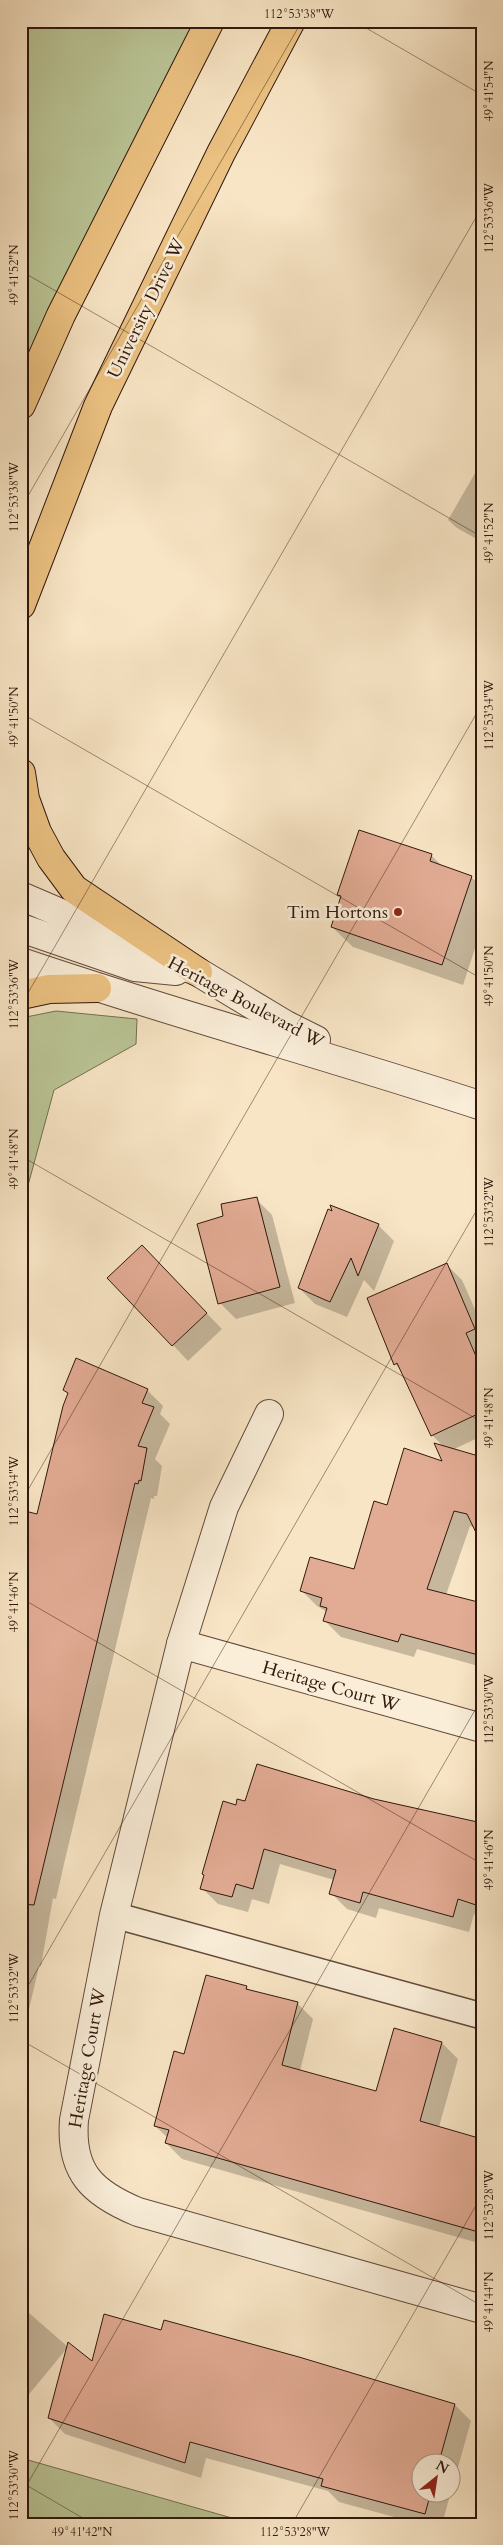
<svg xmlns="http://www.w3.org/2000/svg" width="503" height="2545" font-family="Cardo,serif">
<style>
.green{fill:#bac596;stroke:#756e52}
.shadow{fill:#0003;fill-rule:evenodd}
.building{fill:#e2ab94;stroke:#30170d}
.lines{fill:none;stroke-linecap:round;stroke-linejoin:round}
.service-casing{stroke:#624a3b;stroke-width:28}
.minor-casing{stroke:#624a3b;stroke-width:30}
.tertiary-casing{stroke:#624a3b;stroke-width:30}
.primary-casing{stroke:#30170d;stroke-width:30}
.service{stroke:#faeed9;stroke-width:25}
.minor{stroke:#faeed9;stroke-width:28}
.tertiary{stroke:#faeed9;stroke-width:28}
.primary{stroke:#ecc282;stroke-width:28}
.ticks{fill:none;stroke:#30170d;stroke-width:1;stroke-opacity:0.45}
.poi-dot{fill:#8f2418;stroke:#faeed9;stroke-width:2}
.labels{text-anchor:middle;stroke-width:5;stroke-linejoin:round;paint-order:stroke}
.street-label{font-size:18px;fill:#30170d;stroke:#faeed9}
.poi-label{font-size:18px;fill:#30170d;stroke:#faeed9;text-anchor:end}
.neatline{fill:none;stroke:#30170d;stroke-width:2}
.ticks-label{font-size:12px;text-anchor:middle;fill:#30170d}
</style>
<rect width="100%" height="100%" fill="#f8e5c5"/>
<filter id="stains"><feTurbulence type="fractalNoise" baseFrequency=".004" numOctaves="4"/><feColorMatrix values="0 0 0 0 .2 0 0 0 0 .09 0 0 0 0 .02 0 0 0 .5 -.17"/></filter>
<radialGradient id="worn" r=".72"><stop offset=".6" stop-color="#630" stop-opacity="0"/><stop offset="1" stop-color="#630" stop-opacity=".3"/></radialGradient>
<g class="green">
<polygon points="21,21 210,21 21,405"/>
<polygon points="56,1011 137,1019 136,1044 54,1090 21,1211 21,1018"/>
<polygon points="21,2458 253,2524 21,2524"/>
</g>
<g class="shadow">
<polygon points="482,461 482,542 457,528 448,520"/>
<polygon points="431,855 443,867 471,877 482,887 482,927 463,985 353,947 332,927 342,897 339,894"/>
<polygon points="256,1199 272,1215 295,1303 236,1319 220,1303 225,1217"/>
<polygon points="378,1225 394,1241 374,1291 364,1280 347,1317 315,1304 299,1288"/>
<polygon points="157,1262 222,1329 188,1361 173,1345"/>
<polygon points="446,1264 462,1280 482,1325 482,1436 452,1450 482,1529 470,1526 446,1595 482,1605 482,1667 417,1649 414,1657 341,1637 325,1621 327,1612 317,1606 301,1590 355,1571 388,1506 445,1463 444,1447 432,1435 403,1372 395,1364"/>
<polygon points="64,1390 147,1390 163,1406 160,1414 170,1424 155,1459 162,1466 157,1496 154,1496 154,1499 151,1498 64,1864 56,1899 53,1898 41,1966 39,1966 21,2044 21,1512 38,1516 69,1394"/>
<polygon points="246,1803 482,1830 482,1917 474,1914 469,1932 379,1908 376,1918 347,1909 331,1893 334,1880 280,1864 269,1904 252,1899 248,1912 218,1904 202,1888 236,1806"/>
<polygon points="207,1977 247,1988 251,1992 297,2003 313,2019 300,2071 377,2093 395,2030 442,2043 458,2059 439,2127 482,2140 482,2244 182,2159 166,2143 168,2138 155,2126 185,2055"/>
<path d="M21,2306l47,41 24,16 363,42 16,16 -29,103h-22l-81,-22 -11,-11 -122,-33 -5,20 -136,-44 -16,-16 19,-71 -47,57zM420,2462h30v30h-30z"/>
</g>
<g class="building">
<polygon points="359,830 432,854 430,861 472,876 442,965 331,927 341,896 337,895"/>
<polygon points="257,1197 280,1287 218,1304 197,1224 223,1216 221,1204"/>
<polygon points="330,1205 379,1224 358,1276 351,1258 330,1302 298,1288 328,1209 332,1211"/>
<polygon points="142,1245 207,1313 172,1346 107,1278"/>
<polygon points="447,1263 475,1329 466,1333 482,1370 482,1412 431,1436 397,1363 394,1365 367,1298"/>
<polygon points="76,1358 148,1389 142,1403 154,1407 138,1446 147,1448 141,1481 139,1480 138,1484 135,1483 34,1905 21,1904 21,1510 37,1514 63,1406 68,1393 63,1390"/>
<polygon points="434,1443 482,1457 482,1545 467,1514 454,1511 427,1589 482,1603 482,1656 401,1634 398,1642 323,1621 327,1608 320,1606 322,1598 300,1591 310,1557 354,1569 374,1501 387,1505 404,1448 442,1461"/>
<polygon points="257,1764 374,1799 482,1823 482,1907 458,1899 453,1917 363,1892 360,1903 329,1894 336,1870 264,1849 253,1889 236,1884 232,1897 200,1889 204,1875 202,1874 223,1801 236,1805 237,1799 245,1801"/>
<polygon points="206,1975 247,1986 246,1989 298,2002 282,2065 376,2091 394,2028 442,2042 420,2121 482,2139 482,2233 165,2143 169,2130 154,2126 174,2051 184,2054"/>
<polygon points="104,2314 161,2330 164,2320 299,2357 455,2404 439,2462 420,2462 420,2492 431,2492 425,2514 321,2486 323,2479 190,2442 185,2463 48,2418 68,2342 92,2361"/>
</g>
<g class="lines">
<g class="service-casing">
<polyline id="service" points="114,1915 482,2016"/>
</g>
<g class="minor-casing">
<g id="minor">
<path d="M269,1414l-45,93 -43,137 -67,271 -40,205c-4,52 18,73 64,92l344,97"/>
<polyline points="181,1644 482,1728"/>
</g>
</g>
<g class="tertiary-casing">
<g id="tertiary">
<polyline points="21,896 198,972 286,1025 316,1040"/>
<polyline points="21,928 135,967 176,971"/>
<path d="M21,962c153,52 308,94 461,144"/>
</g>
</g>
<g class="primary-casing">
<g id="primary">
<polyline points="21,405 61,315 210,21"/>
<polyline points="21,605 98,406 221,153 291,21"/>
<polyline points="21,773 25,799 37,832 51,858 74,889 198,972"/>
<polyline points="21,995 49,989 97,988"/>
</g>
</g>
<use href="#service" class="service"/>
<use href="#minor" class="minor"/>
<use href="#tertiary" class="tertiary"/>
<use href="#primary" class="primary"/>
</g>
<path class="ticks" d="M354,21l128,74M21,271l461,266M21,508l281,-487M21,713l461,266M21,1005l461,-798M21,1156l461,266M21,1502l461,-798M21,1598l461,266M21,1998l461,-797M21,2040l461,266M21,2482l72,42M21,2495l461,-797M292,2524l190,-329"/>
<circle class="poi-dot" cx="398" cy="912" r="5"/>
<g class="labels">
<g class="street-label">
<text transform="translate(146 308) rotate(-64)" y="6">University Drive W</text>
<text transform="translate(246 1002) rotate(28)" y="6">Heritage Boulevard W</text>
<text transform="translate(331 1686) rotate(16)" y="6">Heritage Court W</text>
<text transform="translate(87 2058) rotate(-80)" y="6">Heritage Court W</text>
</g>
<g class="poi-label">
<text x="388" y="918">Tim Hortons</text>
</g>
</g>
<rect width="503" height="2545" fill="none" stroke="#f8e5c5" stroke-width="55"/>
<g transform="translate(436 2478) rotate(30)"><circle r="24" fill="#faeed9" stroke="#a99887"/>
<path d="M0-4L9 19L0 12L-9 19Z" fill="#8f2418"/>
<text y="-8" font-size="14" font-weight="bold" text-anchor="middle" fill="#30170d">N</text>
</g>
<rect x="28" y="28" width="448" height="2490" class="neatline"/>
<g class="ticks-label">
<text x="299" y="18">112°53'38"W</text>
<text transform="translate(489 91) rotate(-90)" y="4">49°41'54"N</text>
<text transform="translate(489 218) rotate(-90)" y="4">112°53'36"W</text>
<text transform="translate(14 275) rotate(-90)" y="4">49°41'52"N</text>
<text transform="translate(14 497) rotate(-90)" y="4">112°53'38"W</text>
<text transform="translate(489 533) rotate(-90)" y="4">49°41'52"N</text>
<text transform="translate(489 715) rotate(-90)" y="4">112°53'34"W</text>
<text transform="translate(14 717) rotate(-90)" y="4">49°41'50"N</text>
<text transform="translate(489 976) rotate(-90)" y="4">49°41'50"N</text>
<text transform="translate(14 994) rotate(-90)" y="4">112°53'36"W</text>
<text transform="translate(14 1159) rotate(-90)" y="4">49°41'48"N</text>
<text transform="translate(489 1212) rotate(-90)" y="4">112°53'32"W</text>
<text transform="translate(489 1418) rotate(-90)" y="4">49°41'48"N</text>
<text transform="translate(14 1491) rotate(-90)" y="4">112°53'34"W</text>
<text transform="translate(14 1602) rotate(-90)" y="4">49°41'46"N</text>
<text transform="translate(489 1709) rotate(-90)" y="4">112°53'30"W</text>
<text transform="translate(489 1860) rotate(-90)" y="4">49°41'46"N</text>
<text transform="translate(14 1988) rotate(-90)" y="4">112°53'32"W</text>
<text transform="translate(489 2205) rotate(-90)" y="4">112°53'28"W</text>
<text transform="translate(489 2302) rotate(-90)" y="4">49°41'44"N</text>
<text transform="translate(14 2485) rotate(-90)" y="4">112°53'30"W</text>
<text x="82" y="2536">49°41'42"N</text>
<text x="295" y="2536">112°53'28"W</text>
</g>
<rect width="100%" height="100%" filter="url(#stains)"/>
<rect width="100%" height="100%" fill="url(#worn)"/>
</svg>
